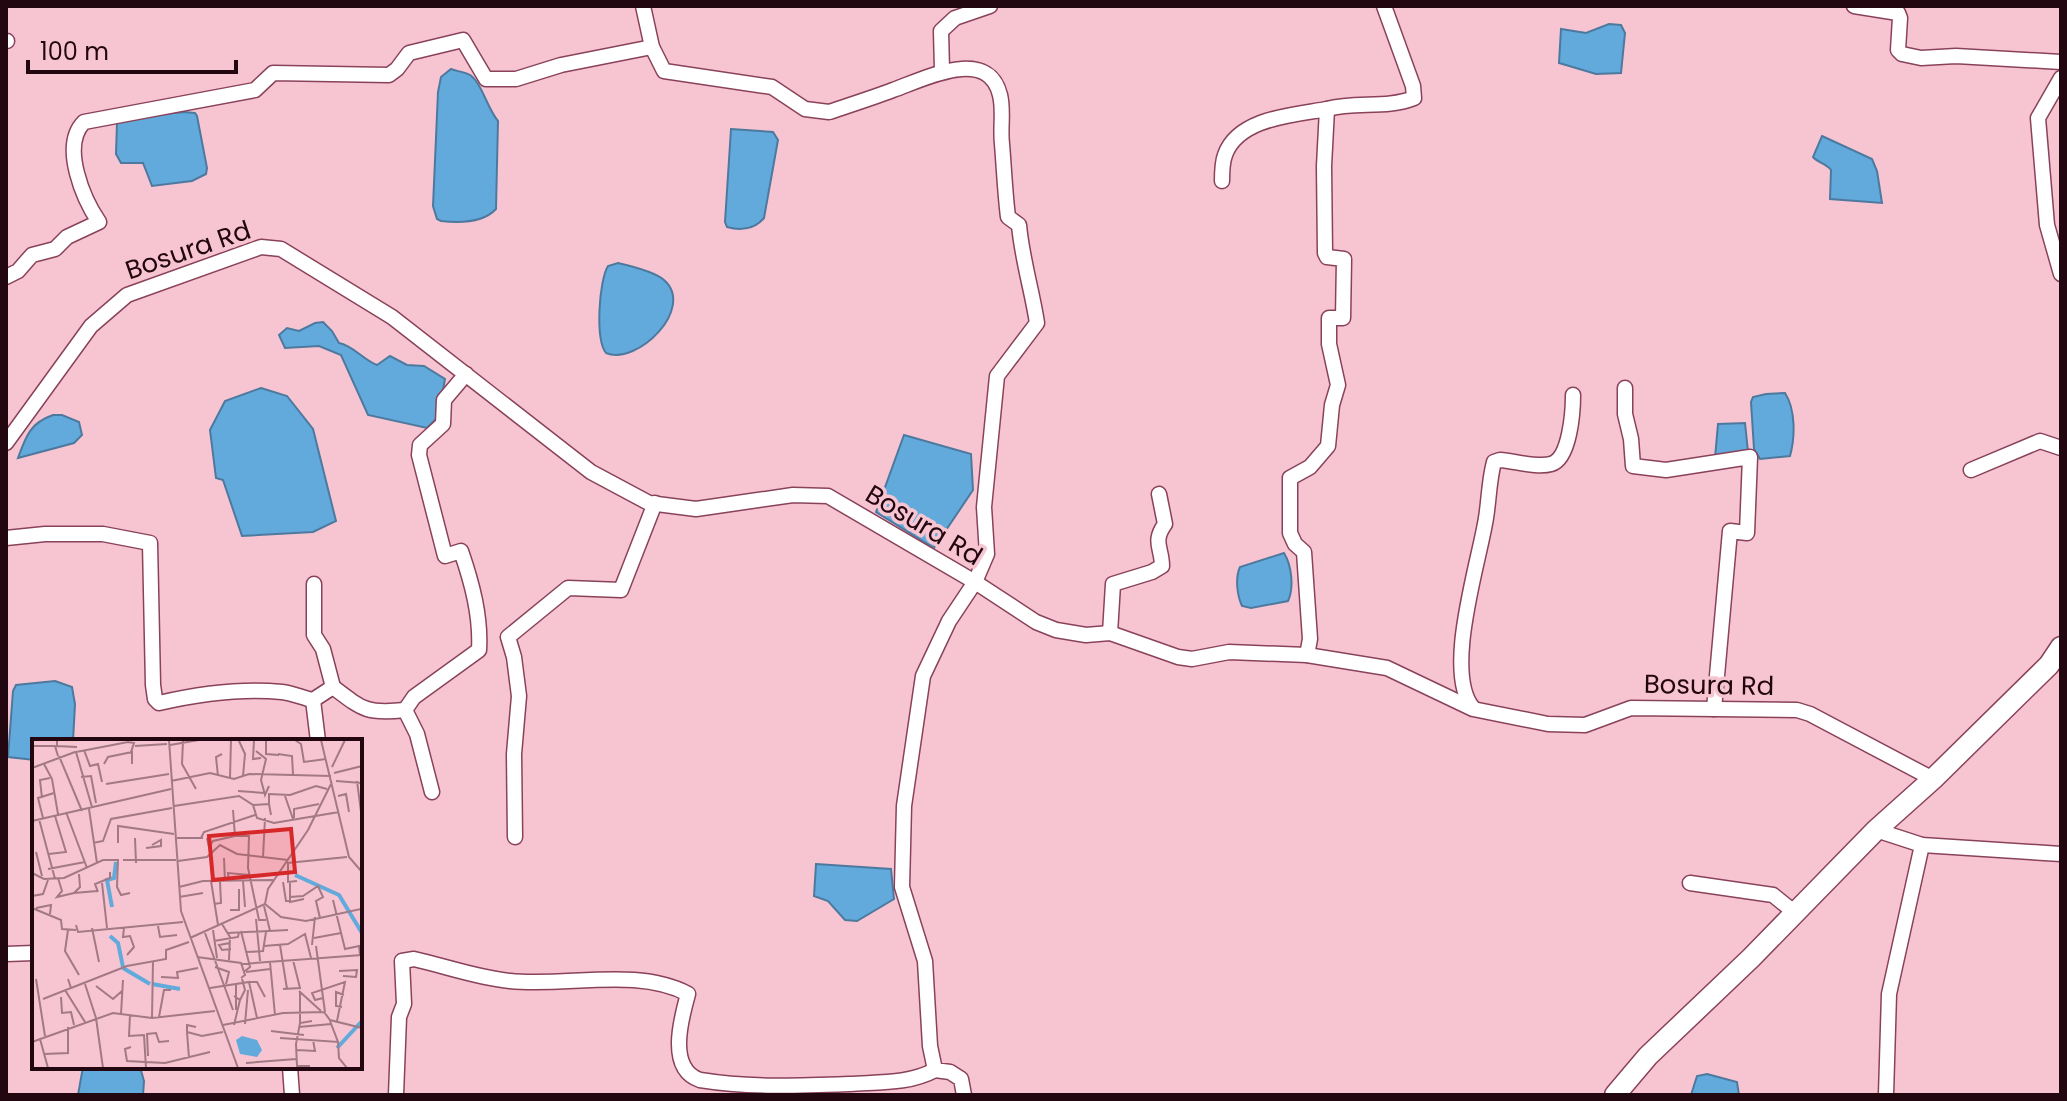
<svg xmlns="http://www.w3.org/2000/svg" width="2067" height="1101" font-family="Poppins,sans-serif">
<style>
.water{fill:#61aadb;stroke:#4e799e;stroke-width:2}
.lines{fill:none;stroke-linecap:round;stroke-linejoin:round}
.minor-casing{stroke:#89425a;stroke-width:17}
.secondary-casing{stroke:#89425a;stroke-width:23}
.minor{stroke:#fff;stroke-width:14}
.secondary{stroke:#fff;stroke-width:20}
.labels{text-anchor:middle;stroke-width:7;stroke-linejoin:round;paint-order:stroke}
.street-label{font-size:26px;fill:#220610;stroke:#f7c5d2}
.inset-river{fill:none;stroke:#61aadb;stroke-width:4}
.inset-road{fill:none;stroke:#a27984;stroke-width:2}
.view{fill:#d62828;fill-opacity:0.15;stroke:#d62828;stroke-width:4}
.inset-edge{fill:none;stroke:#220610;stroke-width:4}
</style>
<rect width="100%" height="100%" fill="#f7c5d2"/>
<g class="water">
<polygon points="1609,24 1621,25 1625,33 1621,73 1596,74 1559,63 1561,29 1586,33"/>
<path d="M451,69c5,2 14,3 19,6 12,8 17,33 28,46l-2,88c-13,14 -37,14 -55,12l-4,-2 -4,-13 5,-114 3,-15z"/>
<polygon points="184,112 195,113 197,116 207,168 206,174 192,181 152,186 143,163 121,163 116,154 117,123 125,118"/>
<path d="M731,129l42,3 5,8 -14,78c-9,11 -23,13 -37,9l-2,-5z"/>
<path d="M1822,136l50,23 5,12 5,32 -52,-4 1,-29c-5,-7 -13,-7 -18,-13z"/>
<path d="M618,263c13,3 37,9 46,17 32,28 -27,86 -58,73 -11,-14 -7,-72 2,-87z"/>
<path d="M323,322l9,9 7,12c15,3 24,17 38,22l13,-9 17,9 17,1 21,13 -7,38 -11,11 -59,-13 -27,-60 -22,-9 -34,2 -6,-13 8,-7 12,3 16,-8z"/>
<polygon points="261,388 287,396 313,429 336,521 313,532 242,536 223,480 216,478 210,430 225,401"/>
<path d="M1785,393c11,17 10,45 5,63l-30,3 -6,-10 -3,-47 2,-5 13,-3z"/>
<path d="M53,415h9l17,7 3,13 -8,8 -56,15c8,-22 12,-35 35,-43z"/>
<polygon points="1745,423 1748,452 1715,458 1718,424"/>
<polygon points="904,435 971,454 973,490 934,548 876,512"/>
<path d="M1284,553c8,13 10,35 4,48l-37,7 -9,-2c-5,-11 -7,-28 -2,-39z"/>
<polygon points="55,681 72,687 75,704 73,741 34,741 34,760 8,757 13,691 16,685"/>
<polygon points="816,864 891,869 894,899 857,921 845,920 828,901 814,896"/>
<polygon points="83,1067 140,1067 144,1081 143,1095 78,1095"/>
<polygon points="1707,1074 1737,1082 1739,1095 1691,1095 1697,1076"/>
</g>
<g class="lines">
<g class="minor-casing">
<g id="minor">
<path d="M643,6l9,41 12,24 108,16 33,22 24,3c21,-7 43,-14 64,-22 29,-10 95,-45 107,5 4,16 0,33 2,49 2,24 3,49 6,73l11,8c3,34 13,65 18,98l-40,53 -13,131 3,47 -12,28 -26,39 -26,55 -19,130 -2,81 23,74 5,85 5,24 15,2 11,7 3,16"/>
<polyline points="1854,6 1898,13 1900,18 1898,50 1902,54 1921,58 1956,56 2061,62"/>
<polyline points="6,41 7,41"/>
<polyline points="942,70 941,31 955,18 990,6"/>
<polyline points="2061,78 2038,118 2047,225 2061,274"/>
<path d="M1222,181c0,-8 0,-18 3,-26 13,-37 68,-40 102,-46"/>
<path d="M6,277l12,-6 14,-16 23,-6 12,-12 32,-15c-15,-22 -39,-76 -15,-100l171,-32 18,-17 116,2 8,-6 12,-16 54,-13 23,39h30l45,-14 91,-18"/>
<polyline points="1625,388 1625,414 1631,439 1633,466 1666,470 1750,457 1747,533 1730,531 1714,709"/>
<polyline points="6,443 91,326 127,295 261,247 281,249 392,317 591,472 649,503 696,509 793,495 828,496 975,582 1036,622 1056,630 1086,635 1110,633 1178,657 1192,659 1229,652 1307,655 1387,668 1473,709 1548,724 1585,725 1631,708 1797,710 1810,714 1933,779"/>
<polyline points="1971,470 2040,441 2061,448"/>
<path d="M6,538l39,-4h58l47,9 3,142 2,14 4,4c39,-9 82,-15 123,-11 10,1 21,6 31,8l20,-13 -10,-38 -9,-14v-51"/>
<path d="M1110,633l3,-49 39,-12 10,-6c0,-18 -10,-24 3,-42l-6,-30"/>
<path d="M1307,655l3,-16 -6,-87 -9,-8 -5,-11v-55l20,-11 18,-21 4,-41 6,-20 -9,-41v-26h14l1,-59 -17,-2 -2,-4 -1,-87 3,-57c29,-8 59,0 87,-11l-1,-12 -29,-80"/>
<path d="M333,687c30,23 34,27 72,23l12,24 15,58"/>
<polyline points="313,700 318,741"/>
<path d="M1473,708c-30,-36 6,-145 13,-190 3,-18 3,-38 8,-56l6,-2c15,1 37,8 51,4 19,-5 22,-53 22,-69"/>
<path d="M405,710l9,-13 65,-47c2,-34 -7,-67 -18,-99l-16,5 -26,-101 1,-10 23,-21 1,-24 22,-26"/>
<polyline points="1876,830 1922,845 2061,854"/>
<polyline points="515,837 514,754 519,696 514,657 508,637 568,588 621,590 655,503"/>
<polyline points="1690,883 1773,895 1794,912"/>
<polyline points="6,954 34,953"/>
<polyline points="290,1067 292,1095"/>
<path d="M396,1095l3,-78 5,-13 -2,-43 12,-2c31,7 64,19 96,22 56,6 128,-14 178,13 -7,25 -21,75 12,86 50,8 99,6 150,4 29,-2 59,0 85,-14"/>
<polyline points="1886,1095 1889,994 1922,845"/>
</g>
</g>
<g class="secondary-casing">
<polyline id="secondary" points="1615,1095 1648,1056 1751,958 1876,830 1933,779 2049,665 2061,647"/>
</g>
<use href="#minor" class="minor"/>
<use href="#secondary" class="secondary"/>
</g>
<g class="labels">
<g class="street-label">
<text transform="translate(188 250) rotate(-19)" y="9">Bosura Rd</text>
<text transform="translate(924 525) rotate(31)" y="9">Bosura Rd</text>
<text transform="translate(1709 685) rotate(1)" y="9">Bosura Rd</text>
</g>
</g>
<g transform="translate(32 739)">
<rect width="330" height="330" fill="#f7c5d2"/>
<path d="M210,297l15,4 5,10 -5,7 -17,-3 -4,-14z" fill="#61aadb"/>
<path class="inset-river" d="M263,136l44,20 23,38M80,168l-5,-27 7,-2 2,-16M78,197l8,7 5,24M91,229l27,16M120,245l28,5M305,309l25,-27"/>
<path class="inset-road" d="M25,1v6l20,1M137,1l12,171 57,157M222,1l-1,19 8,-1M234,1v14l13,1M263,1l6,4 3,18 22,-3M289,1l28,117 13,15M151,2l-1,23 14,25M207,2l6,13 -2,22M138,6l29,-5M0,7h23l3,10M103,7l32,-2M52,11l6,16 8,-2 4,18M224,12l10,8 -5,21 4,15 4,-9M246,15l14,2 1,18M27,17l23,55M12,25l8,15 6,35M72,25l4,-7 24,-5v12M300,28l13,-27M0,29l43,-16M302,34l28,-7M186,37l-2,-19 6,-3M49,38l10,-1 5,27M198,39l1,-38M139,42l39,-8 24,6 15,-5 82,2M304,42l26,2M325,42l4,31M74,45l63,-10M206,52l27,2M253,57l8,23M306,57l8,-2 3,18M10,59l-2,-18 10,-2M237,65v-10l21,1 26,-9 11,3M221,66l16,-1 2,11M142,67l65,-10 14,9 4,13 17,5 65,-11M60,68l-16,-55 52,-10 6,1 -3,9M57,70l8,54M201,71l2,26h14l-1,32 11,52h7M34,73l21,56M11,79l-5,-20 16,-5M262,79v-9l25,-5M7,80l16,60M0,82l139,-32M103,99l1,25M145,99h26M169,99l3,-6 51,-17M175,99l2,9 4,-6 22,-5M61,104l10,-2 8,-22 61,-11M86,104v-17l56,8M114,109l15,-2v-6l-9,5M4,113l6,24M17,115l17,-2 -11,-36M231,118l2,-39M192,119l1,24M86,121l-1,27 4,8 9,-2M91,121h53M146,122l29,-4 13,-12 17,9 51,6M255,124l60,-6M256,124v19l9,-1M16,130l37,-7M0,134l12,6 20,-1 39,-18h16M47,135l1,13 -6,6 23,-2M26,139l4,13 -5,6 17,-4M179,142l7,44M211,142l2,26M197,143l-1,-9 22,2M251,143l3,19h5M258,143v20l14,-3M70,144l5,45M147,148l24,-6 70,-1M66,153l-3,-8 15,-6v-6M0,157l11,-2 5,-14M147,158l24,-4M258,158l13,-1 15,-10 5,11 -7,4 4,17M301,161l12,49 14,-3 1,9M182,165l7,-1 -1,-21M233,165l16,13 25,4 55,-12 1,-5M232,167l6,25M0,169l29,12 1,9 14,1M4,169l15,-3 -1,9M198,171h9v-21M224,180l4,42M190,185l8,13 -1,23M44,186l2,7 105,-10M126,187l2,11 17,-2M60,189l7,34M92,189l-1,9 7,-1 4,11 -7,8M36,191l-3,21 14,24M181,191l4,28M209,192l9,36 -5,4M173,194l28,77M196,194l60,-3M158,199l75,-34 3,-15 40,-59 24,-48M282,199l27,-5M182,202l24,-4 1,-5M198,204l-11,2 3,5 9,-1M248,206l7,44M280,206l3,-28M232,207l24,-2 17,-10 6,24M284,207l9,66M214,213l17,-1 3,-19M165,218l44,6 4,12 -4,3M238,223l5,53M210,225l120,-9M183,228l14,5 -3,12M307,232l18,-1 -1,7 -13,-1M214,233l24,-3M129,238l17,1 -1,-6 21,-4M4,240l9,57M217,243h8l8,15M204,244v27M53,245l11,34M64,247l17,13 9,-8M39,249l56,-22 39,-7v-9l23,-8M178,249l39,-6 8,36M251,250l17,-1 -7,-28M33,251l20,32M267,252l22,20M29,258l1,16 9,-1 3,13M291,259l-8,2 -3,-7 33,-11 -8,39M11,260l28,-11 -3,-9M207,263l6,-12 -3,-11M310,268l-6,-1v-14l8,3M89,275l2,-34M98,276l-1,21 15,-1 2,33M127,278l5,-27h7M64,279l7,50M120,279l1,-57M268,284v-32M213,285l3,-34M191,286l60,-12 41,-1 6,8 32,8M202,286l6,-25 -6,-4M164,288l-9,-2v7l15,4 21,-4M267,288l32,-3M239,292l33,4M155,293l2,26M248,299l58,4 -8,-21M8,300l8,29M0,303l81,-29 39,5 63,-7M306,303l1,16 8,10M99,308l-6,2 2,12 38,2 45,-11M265,311l18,1 -2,-11M12,315l24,-1v-26M116,317l-1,-22 9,-1 3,9 10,-1M214,324l50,-4M278,327h-13l-1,-22 4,-21 12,-2"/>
<path class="view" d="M259,90l4,43 -82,8 -4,-44z"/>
<rect width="330" height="330" class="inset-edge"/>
</g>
<rect width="2067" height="1101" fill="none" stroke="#220610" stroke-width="16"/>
<path d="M28 60v12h208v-12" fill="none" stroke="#220610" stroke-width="4"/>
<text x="40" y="60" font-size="24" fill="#220610" stroke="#f7c5d2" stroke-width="6" paint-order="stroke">100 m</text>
</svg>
